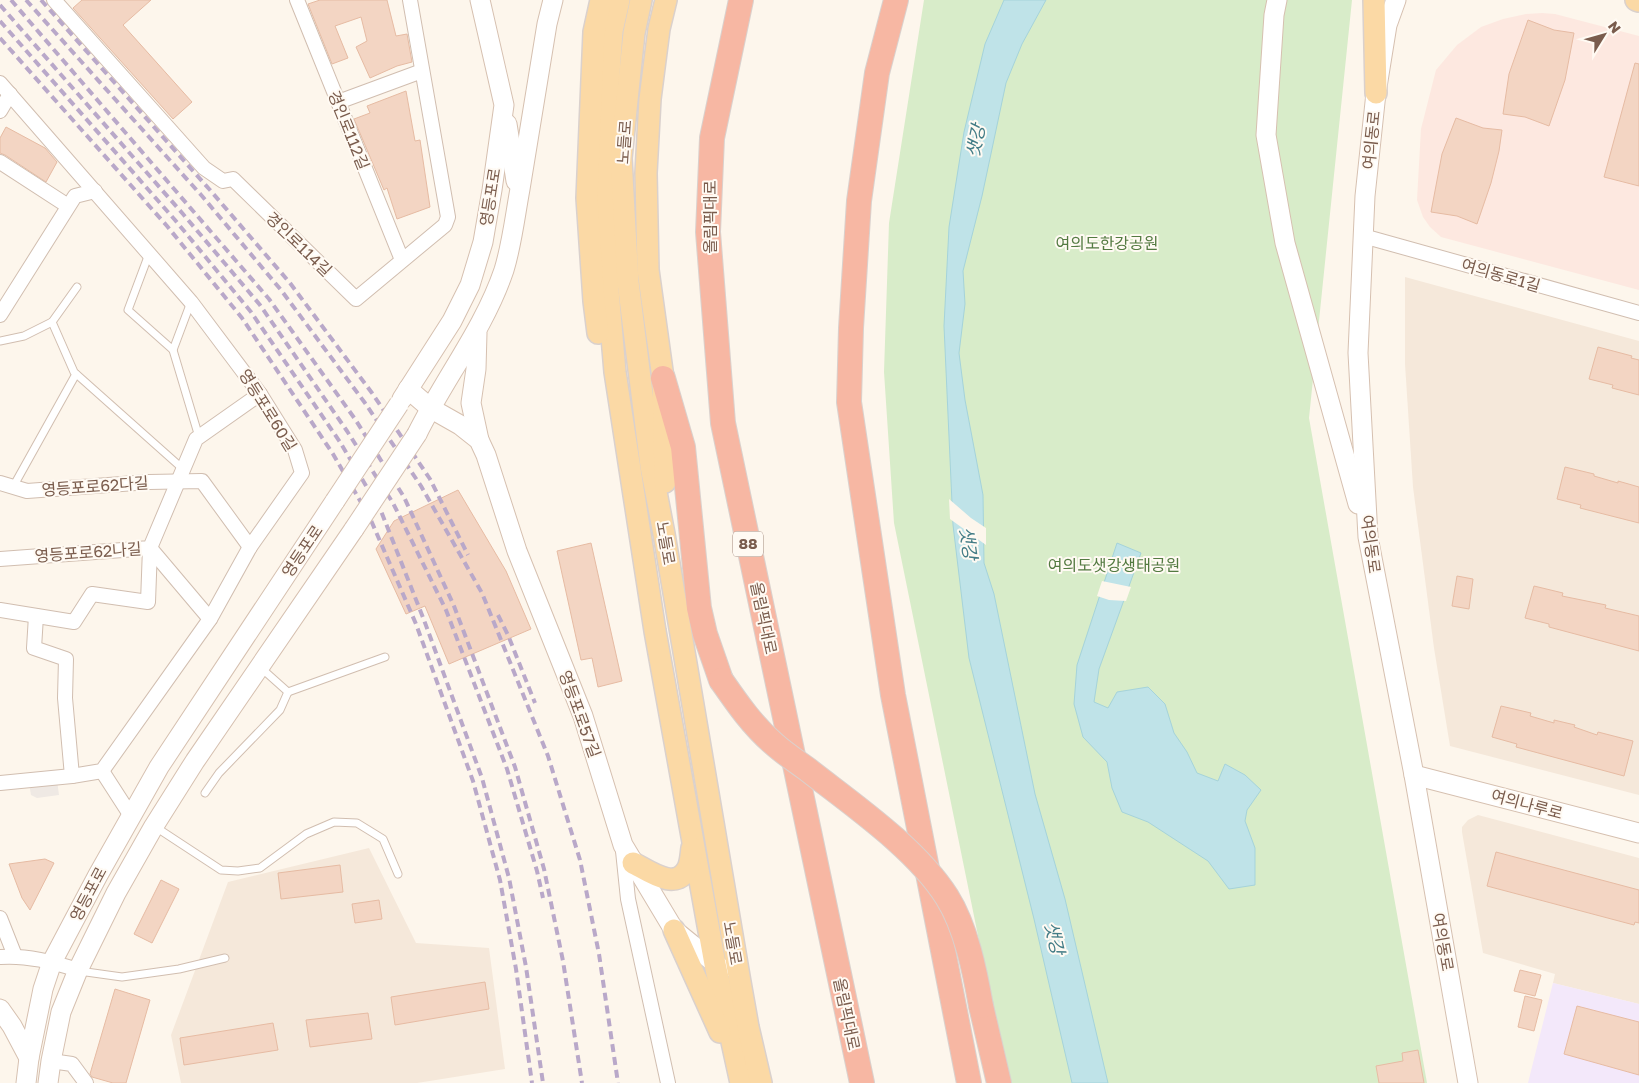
<svg xmlns="http://www.w3.org/2000/svg" width="1639" height="1083" font-family="'Golos Text','Noto Sans KR',sans-serif">
<style>
.residential{fill:#f5e8da}
.commercial{fill:#fde8e0}
.industrial{fill:#efe9e4}
.education{fill:#f3e8fa}
.green{fill:#d8ecc9}
.water{fill:#bfe3e8;stroke:#a5d3da}
.pier{fill:#fdf6ec}
.building{fill:#f3d5c3;stroke:#e6bba3}
.lines{fill:none;stroke-linecap:round;stroke-linejoin:round}
.lane-casing{stroke:#d1beb0;stroke-width:9}
.street-casing{stroke:#d1beb0;stroke-width:16}
.secondary-casing{stroke:#d6c0b0;stroke-width:21}
.primary-casing{stroke:#dad1cd;stroke-width:24}
.highway-casing{stroke:#dad1cd;stroke-width:26}
.lane{stroke:#fff;stroke-width:7}
.street{stroke:#fff;stroke-width:14}
.secondary{stroke:#fff;stroke-width:19}
.primary{stroke:#fbd9a5;stroke-width:21}
.highway{stroke:#f7b7a3;stroke-width:24}
.rail{stroke:#b9a8c9;stroke-width:4;stroke-dasharray:8 5;stroke-linecap:butt}
.secondary-bridge-casing{stroke:#d6c0b0;stroke-width:21;stroke-linecap:butt}
.highway-bridge-casing{stroke:#dad1cd;stroke-width:26;stroke-linecap:butt}
.secondary-bridge{stroke:#fff;stroke-width:19}
.highway-bridge{stroke:#f7b7a3;stroke-width:24}
.labels{text-anchor:middle;stroke-width:4;stroke-linejoin:round;paint-order:stroke}
.shield{fill:#fffaf3;stroke:#a28b7f;stroke-width:1}
.shield-label{font-size:15px;font-weight:bold;fill:#7a5c4d}
.street-label{font-size:16px;fill:#7a5c4d;stroke:#fffaf3}
.park-label{font-size:16px;fill:#537a41;stroke:#fffaf3}
.water-label{font-size:18px;font-style:italic;fill:#437c86;stroke:#fffaf3}
</style>
<rect width="100%" height="100%" fill="#fdf6ec"/>
<g class="residential">
<polygon points="1405,277 1639,341 1639,795 1450,746 1434,648 1413,487 1405,364"/>
<polygon points="1478,815 1639,858 1639,1004 1553,983 1555,974 1483,953 1462,832 1462,827 1468,820"/>
<polygon points="369,848 416,943 489,948 505,1069 417,1083 181,1083 171,1035 228,882"/>
</g>
<polygon class="commercial" points="1542,13 1555,14 1639,36 1639,290 1441,237 1430,227 1423,217 1417,200 1421,129 1436,70 1457,45 1481,27 1503,19 1526,14"/>
<polygon class="industrial" points="57,780 59,795 37,798 31,795 29,783"/>
<polygon class="education" points="1553,983 1639,1004 1639,1083 1528,1083"/>
<polygon class="green" points="924,0 1352,0 1309,418 1427,1083 1008,1083 894,523 884,372 889,223"/>
<g class="water">
<polygon points="1004,0 1046,0 1022,44 1006,83 982,196 963,271 965,304 959,353 965,400 983,495 984,563 994,594 1035,794 1065,899 1108,1083 1072,1083 1034,919 969,658 953,525 944,326 949,227 964,132 985,44"/>
<polygon points="1117,543 1141,553 1099,669 1094,702 1108,708 1117,692 1148,687 1165,704 1174,733 1187,752 1197,773 1218,781 1225,764 1245,775 1261,790 1247,810 1245,821 1255,848 1255,885 1229,889 1208,861 1148,822 1122,812 1112,788 1107,762 1083,737 1074,704 1077,665"/>
</g>
<g class="pier">
<polygon points="949,499 971,518 986,528 986,545 950,519"/>
<polygon points="1102,581 1131,587 1126,601 1109,600 1097,596"/>
</g>
<g class="building">
<polygon points="82,0 151,0 123,25 192,102 173,119 73,8"/>
<polygon points="320,0 387,0 396,36 407,34 412,62 397,66 370,78 356,47 367,41 361,17 335,26 348,58 332,64 308,4"/>
<polygon points="1528,20 1554,30 1574,33 1565,80 1549,126 1525,117 1503,114 1509,74"/>
<polygon points="1635,63 1639,64 1639,186 1604,177"/>
<polygon points="406,91 415,141 420,140 430,207 397,219 387,188 384,190 354,119 370,113 367,106"/>
<polygon points="1456,118 1483,128 1502,130 1499,151 1491,183 1477,224 1457,216 1431,212 1442,154"/>
<polygon points="6,127 45,148 57,162 46,182 5,155 0,153 0,138"/>
<polygon points="1598,347 1632,356 1631,358 1639,360 1639,395 1612,388 1613,385 1589,379"/>
<polygon points="1565,467 1594,474 1594,476 1618,483 1618,481 1639,487 1639,523 1580,508 1581,505 1557,499"/>
<polygon points="458,490 506,571 531,629 449,664 425,606 406,614 376,549 394,521"/>
<polygon points="591,543 622,681 598,687 592,658 581,660 557,551"/>
<polygon points="1457,576 1473,579 1469,609 1452,606"/>
<polygon points="1534,586 1563,593 1562,596 1606,605 1605,608 1639,616 1639,651 1549,627 1549,624 1525,618"/>
<polygon points="1501,706 1531,713 1530,716 1554,723 1554,720 1575,725 1574,727 1597,735 1598,732 1633,741 1624,776 1516,747 1517,744 1492,737"/>
<polygon points="1496,852 1639,890 1639,923 1635,922 1634,925 1487,886"/>
<polygon points="45,859 54,863 30,910 22,898 9,864"/>
<polygon points="340,865 343,892 281,899 278,873"/>
<polygon points="161,880 179,889 152,943 134,934"/>
<polygon points="379,900 382,919 355,923 352,904"/>
<polygon points="1520,970 1541,975 1535,996 1514,991"/>
<polygon points="485,982 489,1009 395,1025 391,997"/>
<polygon points="115,989 150,1000 126,1083 113,1083 92,1077 90,1074"/>
<polygon points="1525,996 1542,1000 1534,1031 1518,1027"/>
<polygon points="1577,1006 1639,1022 1639,1075 1564,1054"/>
<polygon points="368,1013 372,1039 310,1047 306,1020"/>
<polygon points="273,1023 278,1050 184,1065 180,1038"/>
<polygon points="1418,1050 1424,1083 1379,1083 1376,1066 1403,1061 1402,1053"/>
</g>
<g class="lines">
<g class="lane-casing">
<g id="lane">
<polyline points="149,254 128,310 173,350 191,302"/>
<polyline points="52,322 74,372 183,469"/>
<polyline points="0,341 24,336 52,322 77,287"/>
<polyline points="173,350 199,437"/>
<polyline points="13,487 76,374"/>
<polyline points="260,667 288,692 385,657"/>
<polyline points="205,793 219,773 280,710 288,692"/>
<polyline points="154,826 221,870 238,871 260,868 306,834 334,822 357,823 383,839 398,874"/>
<polyline points="79,971 122,977 179,969 225,958"/>
</g>
</g>
<g class="street-casing">
<g id="street">
<polyline points="54,0 204,168 223,181 233,179 356,299 445,225 448,217 410,0"/>
<polyline points="297,0 402,260"/>
<polyline points="0,83 191,302 260,394 295,450 302,473 250,547 210,619 102,771 72,776 0,783"/>
<polyline points="338,102 422,71"/>
<polyline points="0,111 10,94"/>
<polyline points="0,162 68,206"/>
<polyline points="1363,236 1639,313"/>
<polyline points="0,315 75,196 95,191"/>
<polyline points="0,483 27,491 149,482 202,481 250,547"/>
<polyline points="150,548 210,619"/>
<polyline points="0,559 150,548 196,439 260,394"/>
<polyline points="0,610 74,622 92,594 148,602 150,548"/>
<polyline points="36,616 34,648 66,659 65,698 72,776"/>
<polyline points="102,771 131,816"/>
<polyline points="623,851 628,899 668,1083"/>
<polyline points="0,918 15,956"/>
<path d="M0,957c27,-2 53,5 78,13"/>
<polyline points="51,1061 72,1064 86,1083"/>
</g>
</g>
<g class="secondary-casing">
<g id="secondary">
<polyline points="1277,0 1274,15 1266,135 1285,243 1358,504"/>
<polyline points="1396,0 1387,25 1376,93 1365,196 1358,353 1368,537 1414,775 1468,1083"/>
<polyline points="507,124 516,181"/>
<polyline points="477,333 476,369 471,403 479,440"/>
<polyline points="408,389 430,408 460,425 479,440 486,455 517,551 583,716 623,845 674,930 722,969"/>
<polyline points="402,399 452,321 470,285 483,242 492,190 504,105 480,0"/>
<path d="M417,434c27,-55 67,-105 87,-164 8,-26 11,-54 16,-81 9,-55 18,-110 27,-165l6,-24"/>
<polyline points="1414,775 1639,833"/>
<polyline points="0,1009 12,1026 29,1058"/>
<polyline points="26,1083 29,1058 43,989 52,962 98,875 159,767 335,501"/>
<polyline points="48,1083 51,1061 61,1012 78,970 116,893 154,826 195,761 354,529"/>
</g>
</g>
<g class="primary-casing">
<g id="primary">
<polyline points="619,0 612,31 604,145 608,290 615,372 655,631 715,964 741,1083"/>
<polyline points="641,0 634,33 621,158 628,282 651,466 664,534 740,982 748,1027 761,1083"/>
<polyline points="1374,0 1376,93"/>
<polyline points="1636,0 1639,1"/>
<polyline points="598,333 594,301 587,198 594,32 601,0"/>
<polyline points="665,482 663,378 648,270 646,173 650,99 659,29 666,0"/>
<path d="M633,863c16,8 43,29 55,5 3,-6 3,-14 4,-20"/>
<polyline points="674,930 720,1032"/>
</g>
</g>
<g class="highway-casing">
<g id="highway">
<polyline points="741,0 712,138 708,232 723,423 862,1083"/>
<polyline points="896,0 877,73 859,201 851,328 849,402 893,695 969,1083"/>
<polyline points="663,378 683,447 699,608 705,634 721,680"/>
<polyline points="981,1006 999,1083"/>
</g>
</g>
<use href="#lane" class="lane"/>
<use href="#street" class="street"/>
<use href="#secondary" class="secondary"/>
<use href="#primary" class="primary"/>
<use href="#highway" class="highway"/>
<g class="rail">
<polyline points="11,0 269,299 355,419 404,497 454,606 515,767 544,869 563,961 582,1083"/>
<polyline points="26,0 202,196 281,290 365,403 421,486 482,593 548,756 580,860 599,954 618,1083"/>
<polyline points="41,0 210,190 290,283 372,393 430,479 468,555"/>
<polyline points="0,5 183,214 260,305 347,431 393,503 446,610 507,769 537,871 543,898"/>
<polyline points="0,21 175,220 251,312 340,442 381,511 424,620 482,778 509,878 526,967 543,1083"/>
<polyline points="0,38 167,226 242,318 333,454 370,518 416,624 473,781 500,880 516,969 532,1083"/>
<polyline points="498,615 508,635 535,703"/>
</g>
<g class="secondary-bridge-casing">
<g id="secondary-bridge">
<polyline points="335,501 399,404"/>
<polyline points="354,529 417,434"/>
</g>
</g>
<g class="highway-bridge-casing">
<path id="highway-bridge" d="M721,680c16,23 31,45 53,64 10,9 22,17 33,25 46,36 109,79 140,128 19,30 28,75 34,109"/>
</g>
<use href="#secondary-bridge" class="secondary-bridge"/>
<use href="#highway-bridge" class="highway-bridge"/>
</g>
<g class="labels">
<rect class="shield" x="733" y="531.5" width="30" height="25" rx="4"/>
<g class="shield-label">
<text x="748" y="549">88</text>
</g>
<g class="street-label">
<text transform="translate(349 130) rotate(68)" y="6">경인로112길</text>
<text transform="translate(1371 140) rotate(-84)" y="6">여의동로</text>
<text transform="translate(624 142) rotate(-86)" y="6">노들로</text>
<text transform="translate(490 197) rotate(-81)" y="6">영등포로</text>
<text transform="translate(710 217) rotate(-90)" y="6">올림픽대로</text>
<text transform="translate(299 244) rotate(44)" y="6">경인로114길</text>
<text transform="translate(1501 275) rotate(16)" y="6">여의동로1길</text>
<text transform="translate(268 410) rotate(58)" y="6">영등포로60길</text>
<text transform="translate(95 486) rotate(-4)" y="6">영등포로62다길</text>
<text transform="translate(666 543) rotate(80)" y="6">노들로</text>
<text transform="translate(1371 544) rotate(82)" y="6">여의동로</text>
<text transform="translate(302 551) rotate(-56)" y="6">영등포로</text>
<text transform="translate(88 552) rotate(-4)" y="6">영등포로62나길</text>
<text transform="translate(764 618) rotate(78)" y="6">올림픽대로</text>
<text transform="translate(580 714) rotate(70)" y="6">영등포로57길</text>
<text transform="translate(1527 804) rotate(15)" y="6">여의나루로</text>
<text transform="translate(88 894) rotate(-62)" y="6">영등포로</text>
<text transform="translate(1443 942) rotate(80)" y="6">여의동로</text>
<text transform="translate(733 943) rotate(80)" y="6">노들로</text>
<text transform="translate(847 1014) rotate(78)" y="6">올림픽대로</text>
</g>
<g class="park-label">
<text x="1107" y="249">여의도한강공원</text>
<text x="1114" y="571">여의도샛강생태공원</text>
</g>
<g class="water-label">
<text transform="translate(976 141) rotate(-78)" y="6">샛강</text>
<text transform="translate(968 543) rotate(82)" y="6">샛강</text>
<text transform="translate(1054 938) rotate(77)" y="6">샛강</text>
</g>
</g>
<g transform="translate(1604 35) rotate(53)" stroke="#fffaf3" stroke-width="4" paint-order="stroke">
<path d="M0-4L9 19L0 12L-9 19Z" fill="#7a5c4d"/>
<text y="-8" font-size="14" font-weight="bold" text-anchor="middle" fill="#7a5c4d">N</text>
</g>
</svg>
